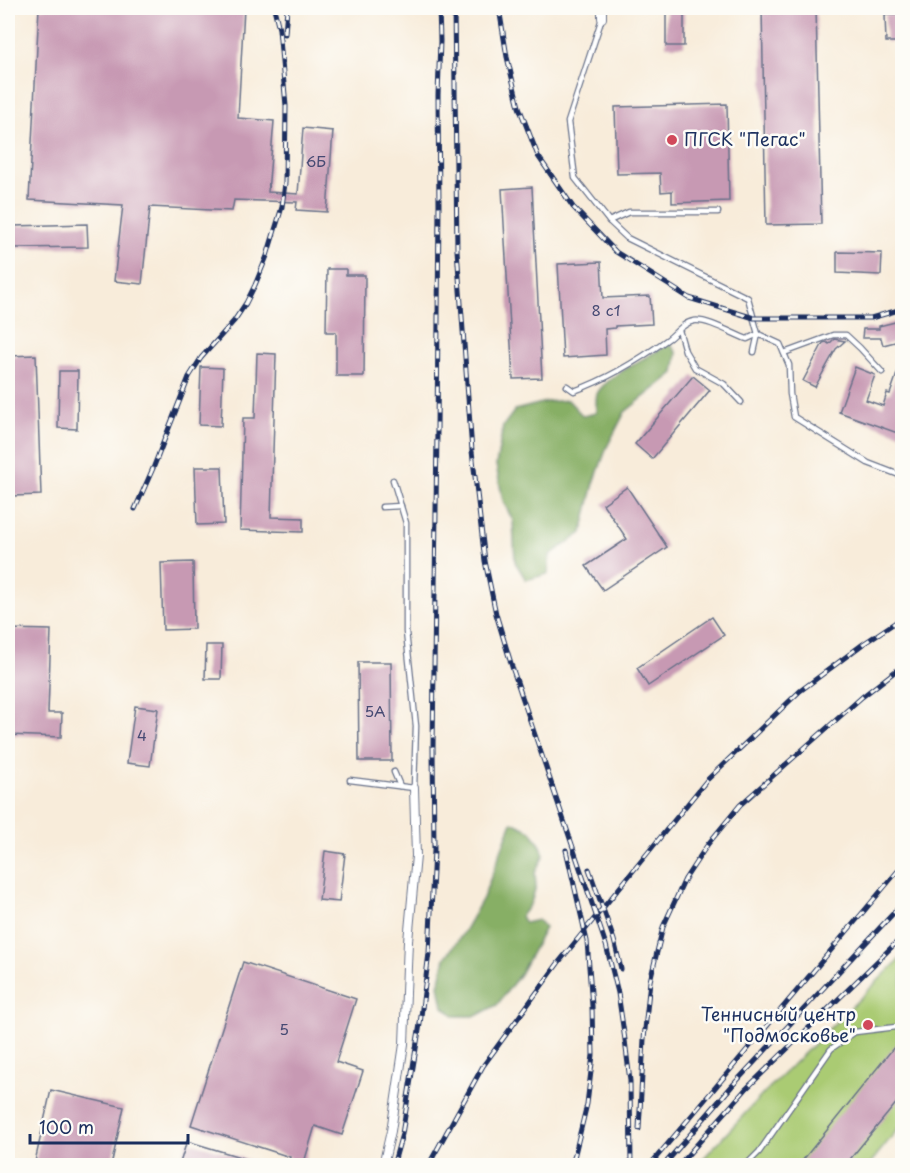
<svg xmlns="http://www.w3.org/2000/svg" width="910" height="1173" font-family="'Playpen Sans',sans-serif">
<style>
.green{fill:#aacb73;stroke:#627d68;stroke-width:1.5}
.forest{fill:#87af65;stroke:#516f62;stroke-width:1.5}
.building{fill:#c799b3}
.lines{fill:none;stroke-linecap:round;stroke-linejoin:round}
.service-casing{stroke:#687189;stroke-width:7}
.minor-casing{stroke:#687189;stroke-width:10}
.secondary-casing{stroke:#687189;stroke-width:14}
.service{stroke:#fff;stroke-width:4.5}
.minor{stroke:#fff;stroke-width:8}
.secondary{stroke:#fff;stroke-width:12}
.rail-casing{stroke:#1b2f5e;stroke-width:5}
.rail{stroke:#fdfcf7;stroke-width:3;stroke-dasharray:9;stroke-linecap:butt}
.poi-dot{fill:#d1495b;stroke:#fdfcf7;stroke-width:2}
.labels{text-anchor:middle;stroke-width:5;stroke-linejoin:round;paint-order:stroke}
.number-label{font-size:15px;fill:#464a73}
.poi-label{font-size:18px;fill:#1b2f5e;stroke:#fdfcf7;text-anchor:start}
</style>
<rect width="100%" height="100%" fill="#fdfcf7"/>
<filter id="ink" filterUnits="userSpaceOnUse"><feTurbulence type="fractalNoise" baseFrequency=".0167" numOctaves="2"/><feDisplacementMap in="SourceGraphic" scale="12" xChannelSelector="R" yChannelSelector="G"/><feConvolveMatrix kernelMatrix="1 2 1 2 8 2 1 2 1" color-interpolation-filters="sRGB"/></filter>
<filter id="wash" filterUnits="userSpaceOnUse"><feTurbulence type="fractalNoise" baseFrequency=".008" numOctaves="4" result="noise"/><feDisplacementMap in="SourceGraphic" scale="24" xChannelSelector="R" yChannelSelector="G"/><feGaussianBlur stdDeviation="1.35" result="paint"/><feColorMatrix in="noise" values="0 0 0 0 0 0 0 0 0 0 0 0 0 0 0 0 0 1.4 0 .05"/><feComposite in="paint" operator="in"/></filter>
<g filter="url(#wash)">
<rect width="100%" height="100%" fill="#f8ecda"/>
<polygon class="green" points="902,957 902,1124 869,1165 699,1166 701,1161 764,1093"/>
<g class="forest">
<path d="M670,344l7,9 -3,20 -49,39 -18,35 -13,36 -12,50 -32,22 -2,19 -22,6 -11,-18 -2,-41 -10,-20 -7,-36 7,-39 12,-16 31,-8 22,-2 15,16 13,-3c1,-5 -1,-14 1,-19 6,-16 57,-41 73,-50z"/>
<polygon points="512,822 531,831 541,846 544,855 535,873 536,886 531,903 521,916 525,923 538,920 545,928 520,974 497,1005 476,1016 455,1016 443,1007 439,985 445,958 462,935 483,898"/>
</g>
<g id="blocks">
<g class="building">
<polygon points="39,8 244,8 238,118 274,121 268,192 298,194 303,128 333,131 327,212 296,210 297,202 234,200 232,211 150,207 142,284 114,281 123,205 29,200"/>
<rect x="666" y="8" width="18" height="38"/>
<polygon points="762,8 816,8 821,224 766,225"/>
<polygon points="885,15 903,15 903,42 886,42"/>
<polygon points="727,104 729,201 672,203 672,191 661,192 660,173 617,174 615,107"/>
<polygon points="532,187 542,378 513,379 502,189"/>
<polygon points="87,224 88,247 14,248 13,226"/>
<polygon points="837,252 882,253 881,275 837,273"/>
<polygon points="601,262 603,298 650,296 652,324 615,326 615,328 605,329 606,355 563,358 558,264"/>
<polygon points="327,269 346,269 346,275 365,275 364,376 336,376 336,332 326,332"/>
<polygon points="903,320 903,340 883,345 881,338 862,338 863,329 879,329 879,326"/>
<polygon points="834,339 845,341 836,349 815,387 803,381 823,343 826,342 829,344"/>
<polygon points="257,353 276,354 271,517 303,518 303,532 240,530 243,418 255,418"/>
<polygon points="36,355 41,495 12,496 8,356"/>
<polygon points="901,362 903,362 903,435 839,412 855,367 875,375 866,400 883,406 887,393 890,394"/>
<polygon points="201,367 223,368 221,426 199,425"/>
<polygon points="59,371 78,371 77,429 58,428"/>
<polygon points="693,376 710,390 652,459 635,444"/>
<polygon points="195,467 222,467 224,524 197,525"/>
<polygon points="627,487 667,547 603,590 586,566 627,539 603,504"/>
<polygon points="193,562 194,629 163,630 161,563"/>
<polygon points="712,617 724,635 648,686 637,668"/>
<polygon points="8,629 51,630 48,713 62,713 61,737 8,735"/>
<polygon points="206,645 222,645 221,679 205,679"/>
<polygon points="358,662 391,662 392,761 359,761"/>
<polygon points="135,706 158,709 150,766 127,763"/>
<polygon points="325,851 345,854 339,902 319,900"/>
<polygon points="243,962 356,999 336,1062 363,1071 342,1135 315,1126 303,1166 288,1166 290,1157 191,1125"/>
<polygon points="903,1036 903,1095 851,1158 848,1166 798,1166"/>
<polygon points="51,1090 124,1107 111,1166 34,1166"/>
<polygon points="187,1141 260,1163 259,1166 179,1166"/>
</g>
</g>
</g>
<g filter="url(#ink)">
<use href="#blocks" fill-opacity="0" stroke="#687189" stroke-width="1.5"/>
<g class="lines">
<g class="service-casing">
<g id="service">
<polyline points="602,18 568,122 575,178 609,221 627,238 748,298 758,334 780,344 789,365 790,394 794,417 868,463 902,476"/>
<polyline points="609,221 629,212 718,212"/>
<polyline points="679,330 685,351 695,368 724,384 741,402"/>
<polyline points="754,352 758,334"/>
<polyline points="784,353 833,335 846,335 860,348 882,372"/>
<path d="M567,386l7,5c34,-12 65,-31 94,-52 8,-6 16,-17 26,-18 14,-2 39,13 53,18l11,-5"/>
<polyline points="382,507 401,506"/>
<polyline points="394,772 400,786"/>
<polyline points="350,780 414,788 416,726 406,632 406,523 393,480"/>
<polyline points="745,1166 759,1152 831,1049 855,1032 896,1027"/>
</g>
</g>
<g class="minor-casing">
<g id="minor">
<polyline points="602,18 602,8"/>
<polyline points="383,1166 391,1131 404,1044 408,941 416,856 414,788"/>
</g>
</g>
<g class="secondary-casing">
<polyline id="secondary" points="900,1166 902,1162"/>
</g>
<use href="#service" class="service"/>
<use href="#minor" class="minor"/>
<use href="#secondary" class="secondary"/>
<g class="rail-casing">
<g id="rail">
<polyline points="454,8 457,250 472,451 485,561 496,614 513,670 606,945 618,993 625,1040 630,1081 631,1166"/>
<polyline points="499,8 507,57 519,107 538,156 573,207 616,252 689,298 754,318 871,318 902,309"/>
<polyline points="285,34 287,8"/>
<polyline points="135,509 154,466 189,377 201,358 234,321 246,303 255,285 267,256 282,207 285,183 286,106 279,29 274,8"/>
<polyline points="566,850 587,941 592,1006 593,1055 587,1104 572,1166"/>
<polyline points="589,869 614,940 621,969"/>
<polyline points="639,1129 644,1039 650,981 663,927 685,879 708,844 740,805 862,697 902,666"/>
<polyline points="393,1166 402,1134 420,1024 429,953 434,850 433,747 437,431 439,205 438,95 440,41 439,8"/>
<polyline points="428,1166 483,1066 559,962 707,780 800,691 863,644 902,618"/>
<polyline points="649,1166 902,866"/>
<polyline points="663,1166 732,1086 902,904"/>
<polyline points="678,1166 746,1089 902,937"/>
</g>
</g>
<use href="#rail" class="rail"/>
</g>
</g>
<g class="poi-dot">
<circle cx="672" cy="140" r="6"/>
<circle cx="868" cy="1025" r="6"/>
</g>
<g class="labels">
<g class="number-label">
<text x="316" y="167">6Б</text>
<text x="606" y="316">8 с1</text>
<text x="375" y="717">5А</text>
<text x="142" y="741">4</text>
<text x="284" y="1035">5</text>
</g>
<g class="poi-label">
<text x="684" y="146">ПГСК "Пегас"</text>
<text x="856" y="1021" text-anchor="end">Теннисный центр<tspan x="856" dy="21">"Подмосковье"</tspan></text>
</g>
</g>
<rect width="910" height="1173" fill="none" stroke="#fdfcf7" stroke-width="30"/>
<path d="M30 1134v9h158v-9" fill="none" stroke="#1b2f5e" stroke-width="3"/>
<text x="39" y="1134" font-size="18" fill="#1b2f5e" stroke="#fdfcf7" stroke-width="4.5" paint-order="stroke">100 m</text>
</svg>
